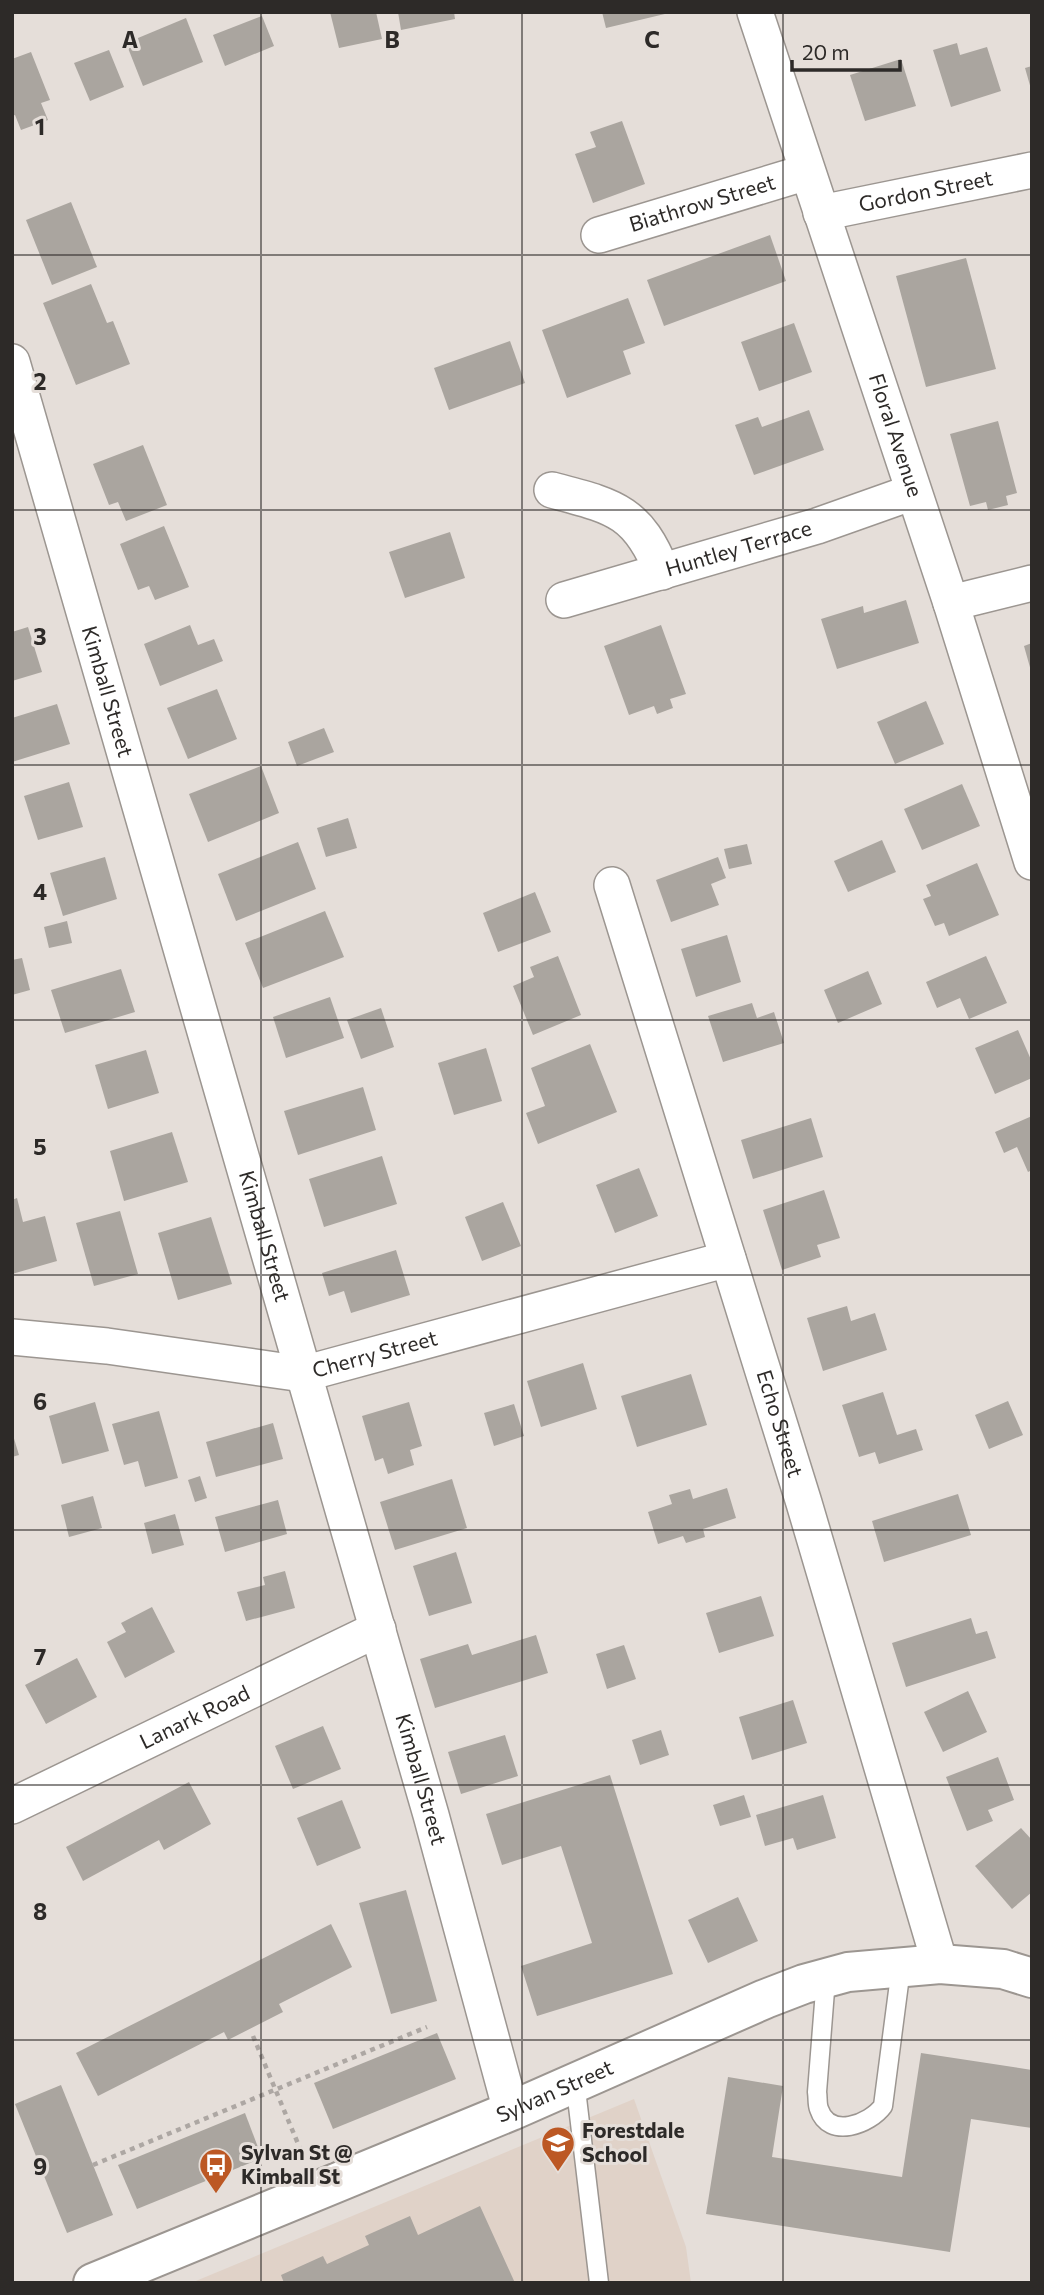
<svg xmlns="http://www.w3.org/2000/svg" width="1044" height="2295" font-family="Commissioner,sans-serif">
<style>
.built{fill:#e0d2c8}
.building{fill:#aaa59f}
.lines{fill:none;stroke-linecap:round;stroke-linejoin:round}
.service-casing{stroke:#9c9691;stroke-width:21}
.minor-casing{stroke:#9c9691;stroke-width:38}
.tertiary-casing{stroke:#9c9691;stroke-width:42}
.path{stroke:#ada7a3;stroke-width:4.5;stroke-dasharray:5 5;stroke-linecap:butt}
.service{stroke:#fff;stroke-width:18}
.minor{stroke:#fff;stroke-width:35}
.tertiary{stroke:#fff;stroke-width:38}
.grid{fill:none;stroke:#2d2a28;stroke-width:2;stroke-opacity:0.55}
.labels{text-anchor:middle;stroke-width:6;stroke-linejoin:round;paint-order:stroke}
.street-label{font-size:21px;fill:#2d2a28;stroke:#e5ded9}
.poi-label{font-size:21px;font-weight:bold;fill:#2d2a28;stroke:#e5ded9;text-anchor:start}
.grid-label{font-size:23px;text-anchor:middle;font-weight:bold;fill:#2d2a28;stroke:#e5ded9;stroke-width:6;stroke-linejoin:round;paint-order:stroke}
</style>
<rect width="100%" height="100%" fill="#e5ded9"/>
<polygon class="built" points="634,2099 686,2247 691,2283 191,2283"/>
<g class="building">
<polygon points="330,12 376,12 382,39 339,48"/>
<polygon points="398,12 454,12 455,19 401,30"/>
<polygon points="602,12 669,12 669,13 606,28"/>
<polygon points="262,16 274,46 225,66 213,35"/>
<polygon points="186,18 203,62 143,86 126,43"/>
<polygon points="957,43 960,55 987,47 1001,91 951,107 933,50"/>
<polygon points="109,50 124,87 90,101 74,63"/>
<polygon points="31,52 50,100 41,103 48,120 21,130 15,115 12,116 12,59"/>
<polygon points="901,59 916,106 865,121 850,75"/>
<polygon points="1032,66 1032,89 1031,89 1025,68"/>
<polygon points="622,121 645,184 593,203 575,154 596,147 590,132"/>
<polygon points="71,202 97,267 52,285 26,220"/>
<polygon points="770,235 786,281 664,326 647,280"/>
<polygon points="966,258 996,369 926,387 896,276"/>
<polygon points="91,284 107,323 113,321 130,364 76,385 43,303"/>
<polygon points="628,298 645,343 623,351 631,374 567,398 542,330"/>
<polygon points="794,323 812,372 759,391 741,342"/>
<polygon points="510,341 525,383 449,410 434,368"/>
<polygon points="809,410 824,450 754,475 735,425 758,417 762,427"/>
<polygon points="998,421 1017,493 1006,496 1008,505 988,510 986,502 970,506 950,434"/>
<polygon points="143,445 167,505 126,521 118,502 109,505 93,464"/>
<polygon points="164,526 189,587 155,600 149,586 138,590 120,544"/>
<polygon points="450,532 465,578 405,598 389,552"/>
<polygon points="906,600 919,643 837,669 821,619 863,606 864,613"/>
<polygon points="190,625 198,645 214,639 223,661 160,686 144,644"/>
<polygon points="661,625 686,694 670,699 673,708 657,714 654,706 629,715 604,646"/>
<polygon points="28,627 42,672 12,681 12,632"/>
<polygon points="1032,643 1032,671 1031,671 1024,646"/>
<polygon points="217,689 237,739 188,759 167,708"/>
<polygon points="926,701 944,744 895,764 877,722"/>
<polygon points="57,704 70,744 12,762 12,718"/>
<polygon points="324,728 334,752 297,766 288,742"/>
<polygon points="261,766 279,813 208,842 189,794"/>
<polygon points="69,782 83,827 38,840 24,796"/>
<polygon points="962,784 980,826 922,850 904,809"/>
<polygon points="348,818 357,848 326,857 317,828"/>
<polygon points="882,840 896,872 848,892 834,861"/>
<polygon points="298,842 316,889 236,921 218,874"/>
<polygon points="747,844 752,864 729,869 724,849"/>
<polygon points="105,857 117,899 63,916 50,873"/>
<polygon points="718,857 726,878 711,884 719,905 671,922 656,880"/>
<polygon points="977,863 999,915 949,936 944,923 935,926 923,899 931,896 926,885"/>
<polygon points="535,892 551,932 498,952 483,913"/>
<polygon points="325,911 344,957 263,988 245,943"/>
<polygon points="67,921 72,943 49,948 44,927"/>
<polygon points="727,935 741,982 696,997 681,949"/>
<polygon points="558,956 581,1015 533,1035 513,986 534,977 530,967"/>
<polygon points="986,956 1007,1003 969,1019 960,998 937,1008 926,982"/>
<polygon points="22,958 30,990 12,995 12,960"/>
<polygon points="121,969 135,1012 65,1033 51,990"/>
<polygon points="868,971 882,1004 838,1023 824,990"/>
<polygon points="330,997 344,1038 286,1058 273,1017"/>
<polygon points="752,1003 757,1018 774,1012 784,1043 723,1062 708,1016"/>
<polygon points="381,1008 394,1047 361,1059 347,1020"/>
<polygon points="1018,1030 1032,1062 1032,1078 995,1094 975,1048"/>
<polygon points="590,1044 617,1112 538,1144 526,1113 545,1106 531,1068"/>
<polygon points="486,1048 502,1101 454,1115 438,1063"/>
<polygon points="146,1050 159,1093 108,1109 95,1065"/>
<polygon points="363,1087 376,1130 298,1155 284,1111"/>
<polygon points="1032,1116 1032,1170 1028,1172 1017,1147 1004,1153 995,1132"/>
<polygon points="811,1118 823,1157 753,1179 741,1140"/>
<polygon points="172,1132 188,1182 124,1201 110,1151"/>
<polygon points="382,1156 397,1204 324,1227 309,1179"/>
<polygon points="639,1168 658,1216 615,1233 596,1185"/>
<polygon points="824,1190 840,1238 817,1245 821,1257 782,1270 763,1210"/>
<polygon points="17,1198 23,1222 45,1216 57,1261 12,1274 12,1200"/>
<polygon points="503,1202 521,1246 482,1261 465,1217"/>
<polygon points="120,1211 138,1274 94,1286 76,1223"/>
<polygon points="211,1217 232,1284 178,1300 158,1233"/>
<polygon points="396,1250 410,1295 351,1313 344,1291 329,1296 322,1273"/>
<polygon points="847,1306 851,1321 875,1313 887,1350 823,1371 807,1318"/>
<polygon points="583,1363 597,1409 541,1427 527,1381"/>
<polygon points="691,1374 707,1425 637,1447 621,1396"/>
<polygon points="883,1392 897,1435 916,1429 923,1450 879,1464 875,1452 859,1457 842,1405"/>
<polygon points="1008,1401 1023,1435 989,1449 975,1415"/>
<polygon points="95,1402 109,1451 62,1464 49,1416"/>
<polygon points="409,1402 422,1446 410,1450 414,1465 388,1474 383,1458 375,1461 362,1416"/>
<polygon points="514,1404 524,1436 494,1446 484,1413"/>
<polygon points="159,1411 178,1478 145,1487 138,1461 124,1465 112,1424"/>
<polygon points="273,1423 283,1459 216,1477 206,1442"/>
<polygon points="12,1432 19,1455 12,1457"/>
<polygon points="200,1476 207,1498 195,1502 188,1480"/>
<polygon points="452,1479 467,1528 395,1550 380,1502"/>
<polygon points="727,1488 736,1518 703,1529 705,1537 686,1543 683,1536 658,1544 648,1512 672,1504 669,1495 690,1489 693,1499"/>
<polygon points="958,1494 971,1535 884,1562 872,1521"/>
<polygon points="93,1496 102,1528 69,1537 61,1505"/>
<polygon points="278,1500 287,1534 225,1552 215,1517"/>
<polygon points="175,1514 184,1545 152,1554 144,1523"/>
<polygon points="456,1552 472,1603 429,1616 413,1566"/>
<polygon points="285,1571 295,1608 246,1621 237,1592 265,1585 263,1577"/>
<polygon points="761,1596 774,1636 719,1653 706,1613"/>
<polygon points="152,1607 175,1652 125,1678 107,1642 126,1632 121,1623"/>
<polygon points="971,1618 976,1634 987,1631 996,1658 906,1687 892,1643"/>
<polygon points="536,1635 548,1673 435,1708 420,1659 468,1644 472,1655"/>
<polygon points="624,1645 636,1679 607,1689 596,1654"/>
<polygon points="77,1658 97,1697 46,1724 25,1685"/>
<polygon points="968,1691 987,1732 943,1752 924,1712"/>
<polygon points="793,1700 807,1743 752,1760 739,1717"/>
<polygon points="323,1726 341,1769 293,1789 275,1746"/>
<polygon points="661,1730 669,1755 640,1765 632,1740"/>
<polygon points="505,1735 518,1776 461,1794 448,1752"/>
<polygon points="998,1757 1014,1800 988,1810 993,1821 967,1831 946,1777"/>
<polygon points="610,1775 673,1974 537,2016 521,1966 592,1943 561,1846 502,1865 486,1814"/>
<polygon points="189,1782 211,1824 164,1850 159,1840 83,1881 66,1847"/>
<polygon points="744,1795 751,1817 720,1826 713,1805"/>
<polygon points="823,1795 836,1838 797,1850 793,1838 765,1846 756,1815"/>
<polygon points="342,1800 361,1848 317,1866 297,1818"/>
<polygon points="1021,1828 1032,1840 1032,1892 1012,1909 975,1866"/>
<polygon points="406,1890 437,2001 391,2014 359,1903"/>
<polygon points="738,1897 758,1941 708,1963 688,1920"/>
<polygon points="331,1924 352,1967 279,2004 283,2012 228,2040 224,2032 98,2096 76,2053"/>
<polygon points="437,2033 456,2079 333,2129 314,2083"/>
<polygon points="921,2053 1032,2070 1032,2128 971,2119 950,2252 706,2214 728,2077 783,2086 772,2157 902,2177"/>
<polygon points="61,2085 113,2215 67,2233 15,2104"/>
<polygon points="245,2113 262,2158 137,2209 118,2165"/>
<polygon points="480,2206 515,2283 284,2283 281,2275 323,2256 327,2264 369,2245 365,2236 410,2216 418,2235"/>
</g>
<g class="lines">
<g class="service-casing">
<g id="service">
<path d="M826,1978l-9,114c1,6 0,12 2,17 10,31 51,15 64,-3l18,-138"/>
<polyline points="575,2081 599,2283"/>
</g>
</g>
<g class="minor-casing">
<g id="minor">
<path id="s1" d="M755,12l196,591 81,259"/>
<path id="s2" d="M821,213l211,-43"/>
<path id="s3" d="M599,235l208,-63"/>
<path id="s4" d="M12,362l419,1453 80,296"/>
<path d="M552,490c60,16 86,20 110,82"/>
<path id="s5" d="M564,600l253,-74 96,-34"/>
<polyline points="951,603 1032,583"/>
<path id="s6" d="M612,885l192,618 136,461"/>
<path id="s7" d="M12,1337l95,9 196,28 425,-115"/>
<path id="s8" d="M12,1806l366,-177"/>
</g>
</g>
<g class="tertiary-casing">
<g id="tertiary">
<path id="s9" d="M93,2283l418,-172 254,-112 39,-15 44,-12 92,-8 63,5 29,9"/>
</g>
</g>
<g class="path">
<polyline points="253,2036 304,2158"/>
<polyline points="93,2165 427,2027"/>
</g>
<use href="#service" class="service"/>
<use href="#minor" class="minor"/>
<use href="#tertiary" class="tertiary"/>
</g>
<path class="grid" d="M261,12v2271M522,12v2271M783,12v2271M12,255h1020M12,510h1020M12,765h1020M12,1020h1020M12,1275h1020M12,1530h1020M12,1785h1020M12,2040h1020"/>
<defs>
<g id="school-pin" transform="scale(1.75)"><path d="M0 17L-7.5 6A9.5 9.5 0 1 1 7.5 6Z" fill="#bc5824" stroke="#e5ded9"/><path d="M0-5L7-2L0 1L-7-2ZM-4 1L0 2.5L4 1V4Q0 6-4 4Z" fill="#fff"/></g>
<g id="bus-pin" transform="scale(1.75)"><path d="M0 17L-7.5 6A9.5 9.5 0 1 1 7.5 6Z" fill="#bc5824" stroke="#e5ded9"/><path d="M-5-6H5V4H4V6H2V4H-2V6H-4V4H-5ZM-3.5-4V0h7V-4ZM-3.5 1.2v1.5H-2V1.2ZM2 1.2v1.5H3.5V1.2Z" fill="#fff"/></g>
</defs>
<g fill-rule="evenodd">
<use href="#school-pin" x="558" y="2143"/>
<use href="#bus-pin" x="216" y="2165"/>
</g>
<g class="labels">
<g class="street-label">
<text dy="7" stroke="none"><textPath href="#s2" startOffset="107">Gordon Street</textPath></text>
<text dy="7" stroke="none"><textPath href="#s3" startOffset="108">Biathrow Street</textPath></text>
<text dy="7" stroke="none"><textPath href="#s1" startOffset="446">Floral Avenue</textPath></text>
<text dy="7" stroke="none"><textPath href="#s5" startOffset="182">Huntley Terrace</textPath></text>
<text dy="7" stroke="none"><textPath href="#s4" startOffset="343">Kimball Street</textPath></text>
<text dy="7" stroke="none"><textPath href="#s4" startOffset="910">Kimball Street</textPath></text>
<text dy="7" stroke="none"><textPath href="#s7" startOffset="368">Cherry Street</textPath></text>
<text dy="7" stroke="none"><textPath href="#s6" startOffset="564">Echo Street</textPath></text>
<text dy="7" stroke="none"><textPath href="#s8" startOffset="203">Lanark Road</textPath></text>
<text dy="7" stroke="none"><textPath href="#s4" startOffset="1475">Kimball Street</textPath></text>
<text dy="7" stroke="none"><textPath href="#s9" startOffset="500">Sylvan Street</textPath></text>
</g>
<g class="poi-label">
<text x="582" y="2138">Forestdale<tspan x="582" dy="24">School</tspan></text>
<text x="241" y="2160">Sylvan St @<tspan x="241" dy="24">Kimball St</tspan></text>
</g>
</g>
<g class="grid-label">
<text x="130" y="48">A</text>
<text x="392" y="48">B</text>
<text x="652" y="48">C</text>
<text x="40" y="135">1</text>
<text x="40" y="390">2</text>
<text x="40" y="645">3</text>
<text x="40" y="900">4</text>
<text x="40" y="1155">5</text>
<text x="40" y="1410">6</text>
<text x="40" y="1665">7</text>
<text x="40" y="1920">8</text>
<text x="40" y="2175">9</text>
</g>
<rect width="1044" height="2295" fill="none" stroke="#2d2a28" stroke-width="28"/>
<path d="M792 60v10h108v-10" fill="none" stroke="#2d2a28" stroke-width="3.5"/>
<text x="802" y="60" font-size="21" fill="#2d2a28" stroke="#e5ded9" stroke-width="5" paint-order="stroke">20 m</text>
</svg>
